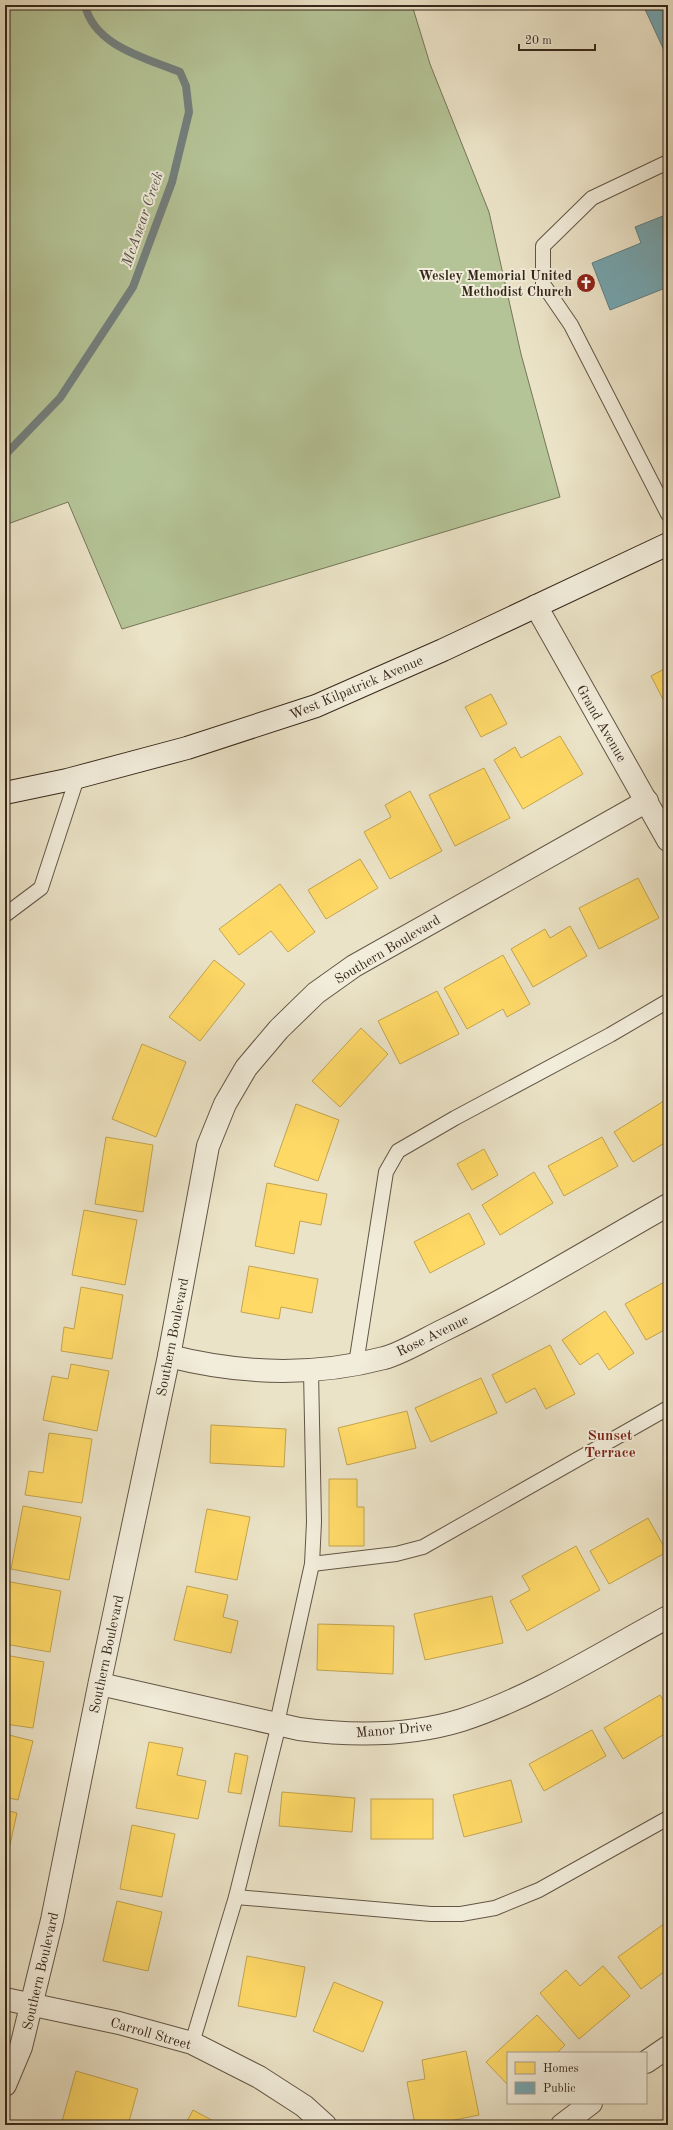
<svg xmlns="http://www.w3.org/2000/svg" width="673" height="2130" font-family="'Old Standard TT',serif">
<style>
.green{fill:#b5c497;stroke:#767659}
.homes{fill:#ffd966;stroke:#c3a450}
.public{fill:#76a5af;stroke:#637f83}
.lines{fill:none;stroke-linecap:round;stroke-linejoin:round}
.stream{stroke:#74807e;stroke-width:8}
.lane-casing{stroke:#635646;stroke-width:16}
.street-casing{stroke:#635646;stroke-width:24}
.secondary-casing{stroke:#36271b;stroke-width:24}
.lane{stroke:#f2eddb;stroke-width:14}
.street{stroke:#f2eddb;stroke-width:22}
.secondary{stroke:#f2eddb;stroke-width:22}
.labels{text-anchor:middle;stroke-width:4;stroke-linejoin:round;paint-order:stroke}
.poi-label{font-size:14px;font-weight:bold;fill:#36271b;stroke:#f2eddb;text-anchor:end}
.street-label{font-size:14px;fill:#36271b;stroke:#f2eddb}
.water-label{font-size:15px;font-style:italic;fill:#55534d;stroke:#f2eddb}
.neighbourhood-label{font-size:15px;font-weight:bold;fill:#7a1f14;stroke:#f2eddb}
</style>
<rect width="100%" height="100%" fill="#ebe3c7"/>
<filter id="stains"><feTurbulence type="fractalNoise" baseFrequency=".005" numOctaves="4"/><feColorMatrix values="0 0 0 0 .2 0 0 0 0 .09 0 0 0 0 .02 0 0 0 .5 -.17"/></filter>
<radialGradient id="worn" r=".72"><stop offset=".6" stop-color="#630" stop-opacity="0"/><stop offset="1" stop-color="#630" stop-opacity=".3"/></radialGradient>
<polygon class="green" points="5,5 412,5 430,64 489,212 521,354 560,497 122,629 68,502 5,525"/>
<g class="homes">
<polygon points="668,667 668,709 651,676"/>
<polygon points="491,694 507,724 481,737 465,707"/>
<polygon points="560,736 583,774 523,809 494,760 515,747 521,758"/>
<polygon points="484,768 510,818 455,846 429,795"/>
<polygon points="410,791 442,851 390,879 364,832 391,817 385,805"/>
<polygon points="360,859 378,888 326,919 308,890"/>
<polygon points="638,878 659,918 599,949 579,908"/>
<polygon points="280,884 315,932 288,952 271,931 239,955 219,929"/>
<polygon points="570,926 587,956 533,987 511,949 545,929 550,938"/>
<polygon points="503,955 530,1004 507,1017 503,1009 467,1029 444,988"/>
<polygon points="214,960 245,984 200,1041 169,1017"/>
<polygon points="437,991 459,1034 400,1064 378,1021"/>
<polygon points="361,1028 388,1054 340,1107 312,1081"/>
<polygon points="142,1044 186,1062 156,1137 112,1119"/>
<polygon points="667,1099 668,1141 633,1162 614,1132"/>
<polygon points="296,1104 339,1120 318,1181 274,1166"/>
<polygon points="106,1137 153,1145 143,1212 95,1204"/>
<polygon points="602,1137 618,1166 564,1196 548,1166"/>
<polygon points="484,1149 498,1175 472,1190 457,1164"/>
<polygon points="534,1172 553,1203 500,1235 482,1205"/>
<polygon points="267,1183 327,1194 321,1225 300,1221 294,1254 255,1246"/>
<polygon points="84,1210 137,1220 125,1285 72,1275"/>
<polygon points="469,1213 485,1244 430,1273 414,1242"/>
<polygon points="249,1266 318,1279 312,1313 281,1307 279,1319 241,1312"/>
<polygon points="668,1280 668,1328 646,1340 625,1304"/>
<polygon points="81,1287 123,1295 112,1359 61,1351 64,1327 74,1329"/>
<polygon points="605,1311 634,1353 609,1370 598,1353 580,1365 562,1340"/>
<polygon points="550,1345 575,1394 546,1409 535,1388 506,1403 492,1375"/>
<polygon points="71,1364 109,1371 97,1431 43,1420 52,1376 68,1379"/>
<polygon points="481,1378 497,1413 431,1442 415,1408"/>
<polygon points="407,1411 416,1448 347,1465 338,1428"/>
<polygon points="211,1425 286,1429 284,1467 210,1463"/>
<polygon points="49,1433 92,1439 82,1503 25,1495 29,1471 43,1473"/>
<polygon points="329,1479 357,1479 357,1507 364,1507 364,1546 329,1546"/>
<polygon points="23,1506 81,1517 69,1580 11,1569"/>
<polygon points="207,1509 250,1517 237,1580 195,1572"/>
<polygon points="648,1518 667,1552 609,1584 590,1551"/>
<polygon points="576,1546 600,1590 527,1631 510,1601 530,1590 522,1576"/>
<polygon points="5,1581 61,1591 50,1652 5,1644"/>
<polygon points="187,1586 228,1595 223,1617 238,1621 231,1653 174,1640"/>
<polygon points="492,1596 503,1643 425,1660 414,1614"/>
<polygon points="318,1624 394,1626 393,1674 317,1670"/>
<polygon points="5,1655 44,1662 33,1728 5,1724"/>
<polygon points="660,1695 668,1708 668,1732 623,1759 604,1728"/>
<polygon points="592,1730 606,1756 544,1791 529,1764"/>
<polygon points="5,1734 33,1741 18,1800 5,1797"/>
<polygon points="149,1742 183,1748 177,1775 206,1781 198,1819 136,1808"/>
<polygon points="235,1753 248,1756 241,1794 228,1792"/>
<polygon points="511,1780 522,1822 464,1837 453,1795"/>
<polygon points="282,1792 355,1798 352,1832 279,1826"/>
<rect x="371" y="1799" width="62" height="40"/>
<polygon points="5,1810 17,1813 5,1867"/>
<polygon points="132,1825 175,1834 162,1897 120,1889"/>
<polygon points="117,1901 162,1912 148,1971 103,1961"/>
<polygon points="668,1921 668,1969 641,1989 618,1957"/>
<polygon points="247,1956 305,1967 296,2017 238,2006"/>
<polygon points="603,1966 630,1996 579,2039 540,1993 566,1970 580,1986"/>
<polygon points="334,1982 383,2002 363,2052 313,2031"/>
<polygon points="537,2015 565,2045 557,2053 508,2053 508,2085 486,2062"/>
<polygon points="466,2051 479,2115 430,2125 415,2125 407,2082 425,2079 422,2060"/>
<polygon points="76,2071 138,2089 128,2125 61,2125"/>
<polygon points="193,2110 221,2125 185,2125"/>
<polygon points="668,2116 668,2125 654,2125"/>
</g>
<g class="public">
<polygon points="643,5 668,5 668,59"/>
<polygon points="668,214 668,287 610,310 592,263 641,243 635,227"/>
</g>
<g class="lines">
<path class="stream" d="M5,455l55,-57 73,-111 39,-105 17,-70 -3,-26 -6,-14c-34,-14 -86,-26 -95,-67"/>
<g class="lane-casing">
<g id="lane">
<polyline points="668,162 592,198 543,246 543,284 571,325 668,514"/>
<polyline points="5,915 41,888 77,778"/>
<polyline points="356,1364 386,1172 398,1151 455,1118 610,1035 668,1001"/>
<polyline points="312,1564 396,1554 423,1547 668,1408"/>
<polyline points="277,1723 312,1564 314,1522 311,1371"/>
<polyline points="236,1897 431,1914 461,1914 495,1908 539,1890 668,1818"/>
<polyline points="192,2043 236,1897 279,1724"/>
</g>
</g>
<g class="street-casing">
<g id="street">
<polyline points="536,606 668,840"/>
<path d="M169,1356c71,18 143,21 215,2 17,-4 43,-20 60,-28 77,-38 150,-83 224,-125"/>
<path d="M100,1684l199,45c53,7 111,7 163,-9 73,-24 139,-67 206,-103"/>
<polyline points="5,1999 119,2023 192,2043 259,2077 304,2106 325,2125"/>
<polyline points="646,2062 668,2047"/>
<polyline points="5,2085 21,2047 52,1920 100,1681 169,1356 208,1146 225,1104 246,1068 279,1029 316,993 354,966 647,801"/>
<polyline points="562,2125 591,2103"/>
</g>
</g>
<g class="secondary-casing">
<polyline id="secondary" points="5,793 67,780 187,748 316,706 443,650 668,544"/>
</g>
<use href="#lane" class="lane"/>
<use href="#street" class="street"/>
<use href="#secondary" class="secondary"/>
</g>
<defs>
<g id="church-disc" transform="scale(1)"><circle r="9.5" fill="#8f2418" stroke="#f2eddb"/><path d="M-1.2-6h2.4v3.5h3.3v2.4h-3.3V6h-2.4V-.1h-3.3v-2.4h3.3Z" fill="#fff"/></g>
</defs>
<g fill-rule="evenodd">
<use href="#church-disc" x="586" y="283"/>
</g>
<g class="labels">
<g class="poi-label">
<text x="572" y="280">Wesley Memorial United<tspan x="572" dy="16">Methodist Church</tspan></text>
</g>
<g class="street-label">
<text transform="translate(356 687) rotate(-23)" y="5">West Kilpatrick Avenue</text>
<text transform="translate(602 723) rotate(60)" y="5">Grand Avenue</text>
<text transform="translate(387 949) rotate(-31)" y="5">Southern Boulevard</text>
<text transform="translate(432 1335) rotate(-26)" y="5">Rose Avenue</text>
<text transform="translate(172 1337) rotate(-79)" y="5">Southern Boulevard</text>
<text transform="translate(106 1654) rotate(-78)" y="5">Southern Boulevard</text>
<text transform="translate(394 1729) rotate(-5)" y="5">Manor Drive</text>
<text transform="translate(40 1971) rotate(-77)" y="5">Southern Boulevard</text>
<text transform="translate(151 2033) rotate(16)" y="5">Carroll Street</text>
</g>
<g class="water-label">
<text transform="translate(142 219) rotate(-71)" y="5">McAnear Creek</text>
</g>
<g class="neighbourhood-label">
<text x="610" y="1440">Sunset<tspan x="610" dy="17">Terrace</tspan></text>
</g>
</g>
<rect width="673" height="2130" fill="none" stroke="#ebe3c7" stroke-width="20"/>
<rect x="6" y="6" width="661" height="2118" fill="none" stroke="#36271b" stroke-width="2"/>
<rect x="10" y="10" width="653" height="2110" fill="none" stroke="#36271b"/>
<rect x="507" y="2052" width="140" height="52" fill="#f2eddb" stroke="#a79e8e"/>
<rect x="515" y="2062" width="20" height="12" fill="#ffd966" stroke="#a79e8e"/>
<text x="543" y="2072" font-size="12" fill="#36271b">Homes</text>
<rect x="515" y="2082" width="20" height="12" fill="#76a5af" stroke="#a79e8e"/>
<text x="543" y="2092" font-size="12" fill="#36271b">Public</text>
<path d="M519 44v6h76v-6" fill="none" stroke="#36271b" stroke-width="2"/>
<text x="525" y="44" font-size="12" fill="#36271b" stroke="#f2eddb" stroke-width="3" paint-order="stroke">20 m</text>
<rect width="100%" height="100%" filter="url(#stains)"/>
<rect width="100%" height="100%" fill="url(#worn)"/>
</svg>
